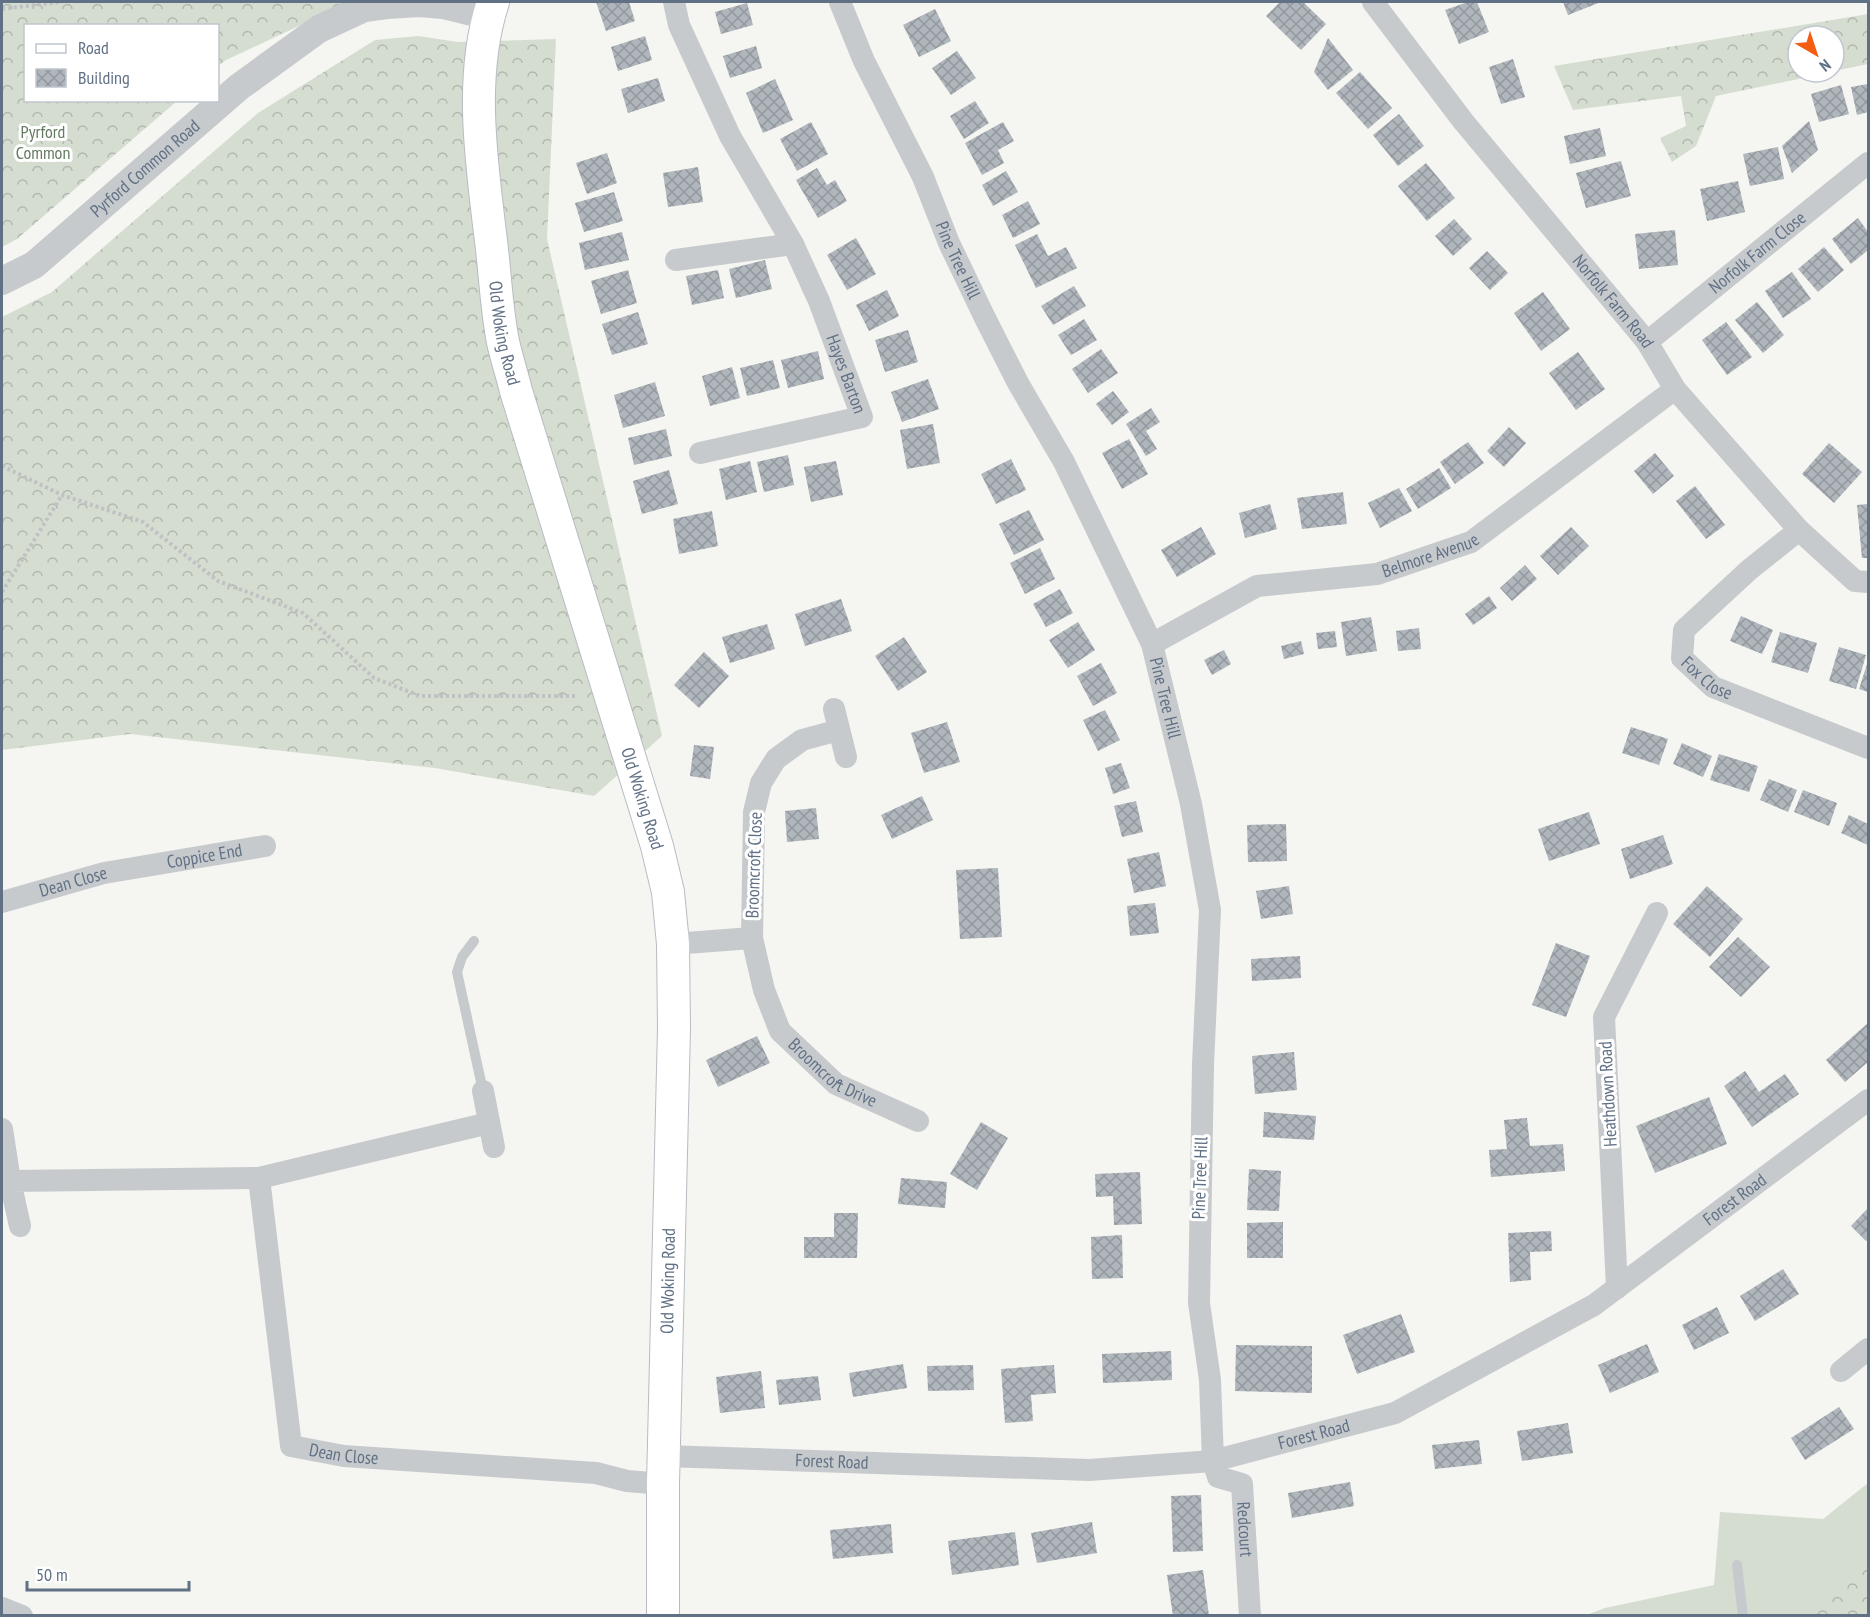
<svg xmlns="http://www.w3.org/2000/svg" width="1870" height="1617" font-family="'PT Sans Narrow',sans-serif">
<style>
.grass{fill:#d5ddd1}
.forest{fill:url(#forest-crowns)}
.building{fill:url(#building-cross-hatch)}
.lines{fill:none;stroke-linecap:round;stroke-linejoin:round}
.secondary-casing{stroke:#b8bcc2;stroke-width:34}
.path{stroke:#c0c1c3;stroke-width:4;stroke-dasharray:3 3;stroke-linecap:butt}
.service{stroke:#c7cacd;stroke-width:10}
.minor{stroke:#c7cacd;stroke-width:22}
.tertiary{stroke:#c7cacd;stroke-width:28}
.secondary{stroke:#fff;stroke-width:32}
.labels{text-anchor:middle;stroke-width:6;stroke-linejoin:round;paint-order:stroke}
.park-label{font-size:18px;fill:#637b61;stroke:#fff}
.street-label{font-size:18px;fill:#617185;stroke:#fff}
</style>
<defs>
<pattern id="forest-crowns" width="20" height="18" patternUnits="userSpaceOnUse" patternTransform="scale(1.5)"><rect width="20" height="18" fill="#d5ddd1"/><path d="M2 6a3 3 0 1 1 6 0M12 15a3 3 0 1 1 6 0" fill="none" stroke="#b0b8af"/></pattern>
<pattern id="building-cross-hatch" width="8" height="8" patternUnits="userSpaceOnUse" patternTransform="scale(1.5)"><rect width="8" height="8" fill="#afb6bc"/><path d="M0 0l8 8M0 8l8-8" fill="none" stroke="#92989e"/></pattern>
</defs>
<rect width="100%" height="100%" fill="#f5f5f1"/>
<polygon class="grass" points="1868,1483 1868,1615 1584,1616 1605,1608 1714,1585 1720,1512 1823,1519"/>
<g class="forest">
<polygon points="2,2 350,2 226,60 218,66 218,26 26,26 26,100 177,101 17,239 2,247"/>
<polygon points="1868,14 1868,64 1834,71 1834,36 1798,36 1798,72 1832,72 1716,96 1696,146 1672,162 1660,138 1686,126 1681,96 1573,110 1554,66"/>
<polygon points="418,36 458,42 556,39 547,239 662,736 594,796 435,768 130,734 2,750 2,317 52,292 258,113 375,40"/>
<polygon points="1868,1554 1868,1615 1807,1615"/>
</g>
<g class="building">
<polygon points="596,2 629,2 635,21 606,31"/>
<polygon points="1280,2 1303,2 1326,24 1301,50 1266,16"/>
<polygon points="1468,2 1477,2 1489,32 1459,44 1445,10"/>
<polygon points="1563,2 1601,2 1568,15"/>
<polygon points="747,3 753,25 721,34 715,12"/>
<polygon points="935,9 951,41 919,57 903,25"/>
<polygon points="645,36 652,60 618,71 611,47"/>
<polygon points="1328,38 1353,70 1328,90 1314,72"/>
<polygon points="756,46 762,68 730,78 723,56"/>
<polygon points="957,51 976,78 951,95 932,68"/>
<polygon points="1513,59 1525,97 1501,104 1489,67"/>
<polygon points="1360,72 1392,108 1368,129 1336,93"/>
<polygon points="658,78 665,101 628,113 621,89"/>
<polygon points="775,79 793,120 763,133 746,93"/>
<polygon points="1868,84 1868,112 1857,115 1851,87"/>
<polygon points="1841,85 1849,114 1819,122 1811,94"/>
<polygon points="975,101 989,123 964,139 950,116"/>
<polygon points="1399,114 1424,146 1398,166 1373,135"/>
<polygon points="1809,121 1818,150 1792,173 1782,146"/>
<polygon points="811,122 828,154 797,171 780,139"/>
<polygon points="1003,122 1014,141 998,150 1004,163 982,175 965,143"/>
<polygon points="1600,128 1606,156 1570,164 1564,136"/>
<polygon points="1778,147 1784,179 1750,186 1743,154"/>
<polygon points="607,153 617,183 587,194 576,163"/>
<polygon points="1621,161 1631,196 1586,208 1576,173"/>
<polygon points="1426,163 1455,198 1427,221 1398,186"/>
<polygon points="698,167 703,202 668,207 663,173"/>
<polygon points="817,168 827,185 835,180 847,201 818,218 796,180"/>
<polygon points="1006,171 1018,192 993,206 982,185"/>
<polygon points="1738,181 1745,212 1707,221 1700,189"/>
<polygon points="614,192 623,221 584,232 575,203"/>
<polygon points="1028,201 1040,224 1013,238 1002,215"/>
<polygon points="1858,218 1868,232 1868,250 1851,264 1832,239"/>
<polygon points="1454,219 1472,239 1453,256 1435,236"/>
<polygon points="1675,230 1678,265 1639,269 1635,234"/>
<polygon points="622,232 629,260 585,270 579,243"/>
<polygon points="1037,234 1048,256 1066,247 1077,268 1036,288 1015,245"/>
<polygon points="856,238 876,274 847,290 827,255"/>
<polygon points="1824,247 1844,270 1818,292 1798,269"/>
<polygon points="1487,251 1508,273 1490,290 1469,268"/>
<polygon points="765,260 772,289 736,298 729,269"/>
<polygon points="628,270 637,303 601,314 591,281"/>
<polygon points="718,270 724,298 692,305 686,276"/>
<polygon points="1792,272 1811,299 1783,318 1765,291"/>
<polygon points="1074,286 1086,306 1053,325 1041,306"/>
<polygon points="887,290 899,316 869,331 856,305"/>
<polygon points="1543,292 1570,329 1541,351 1514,313"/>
<polygon points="1757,302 1784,335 1763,353 1735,320"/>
<polygon points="638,312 648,344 612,355 602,324"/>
<polygon points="1084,319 1097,340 1071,355 1058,335"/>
<polygon points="1726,322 1752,357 1727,375 1702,340"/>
<polygon points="908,330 918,362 885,372 875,340"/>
<polygon points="1101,349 1118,373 1088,393 1072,369"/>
<polygon points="818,351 824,379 788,388 781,360"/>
<polygon points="1578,352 1605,389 1576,410 1549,373"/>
<polygon points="773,360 780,388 747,396 740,368"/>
<polygon points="732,367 740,398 710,406 702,376"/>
<polygon points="928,379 939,409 902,422 891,392"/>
<polygon points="655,382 665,416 623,428 614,395"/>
<polygon points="1113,391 1129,412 1112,425 1096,404"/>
<polygon points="1151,408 1160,422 1146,431 1157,449 1146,456 1126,424"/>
<polygon points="933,424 940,463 907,469 900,430"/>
<polygon points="1509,427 1526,443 1504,467 1487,451"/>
<polygon points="666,429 672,456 634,465 628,438"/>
<polygon points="1129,439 1148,474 1122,489 1102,453"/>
<polygon points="1468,442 1484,463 1455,484 1440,462"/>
<polygon points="1829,443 1862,472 1834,503 1802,474"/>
<polygon points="1655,453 1674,476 1653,494 1634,471"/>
<polygon points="788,455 794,485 764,492 757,462"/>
<polygon points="1011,459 1026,490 996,504 981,474"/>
<polygon points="750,461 757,492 726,500 719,469"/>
<polygon points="836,461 843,495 811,502 804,467"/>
<polygon points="1439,468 1451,488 1418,509 1406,489"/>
<polygon points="669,470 678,504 642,514 633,481"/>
<polygon points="1695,486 1725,525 1706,539 1676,501"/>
<polygon points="1399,488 1412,511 1380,528 1368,503"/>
<polygon points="1343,492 1347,524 1302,529 1297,498"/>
<polygon points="1270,504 1277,529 1245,538 1239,513"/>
<polygon points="1868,504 1868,558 1862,558 1857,505"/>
<polygon points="1029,510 1044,540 1014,555 999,524"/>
<polygon points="712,511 718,546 679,554 673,519"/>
<polygon points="1201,527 1216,554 1177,577 1161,550"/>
<polygon points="1571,527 1589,546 1558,575 1540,556"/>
<polygon points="1040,548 1055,579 1025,594 1010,563"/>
<polygon points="1525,565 1537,579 1512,601 1500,588"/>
<polygon points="1060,589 1073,613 1046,627 1033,604"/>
<polygon points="1489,596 1497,608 1473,625 1465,614"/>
<polygon points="841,599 852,631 805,646 795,614"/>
<polygon points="1741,616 1773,630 1762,654 1730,641"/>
<polygon points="1371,617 1377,651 1346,656 1341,622"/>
<polygon points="1078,622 1095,650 1068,668 1049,640"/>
<polygon points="767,624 775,649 730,663 722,637"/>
<polygon points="1419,628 1421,649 1398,651 1396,631"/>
<polygon points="1335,631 1337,647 1318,649 1316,633"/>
<polygon points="1780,632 1817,643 1808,673 1771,662"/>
<polygon points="904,637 927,672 898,691 875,656"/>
<polygon points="1301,641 1304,654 1284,659 1281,646"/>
<polygon points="1839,647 1866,655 1856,689 1829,681"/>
<polygon points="1224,650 1231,664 1212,675 1204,660"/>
<polygon points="704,652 729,676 699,708 674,685"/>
<polygon points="1868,661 1868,692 1859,689"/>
<polygon points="1101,663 1117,693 1093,706 1077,676"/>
<polygon points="1105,710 1120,740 1098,751 1083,720"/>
<polygon points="947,722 960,762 924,773 911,733"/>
<polygon points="1631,727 1668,739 1659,765 1622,753"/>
<polygon points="1682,743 1712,756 1703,777 1673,764"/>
<polygon points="694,745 714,747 710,779 690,776"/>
<polygon points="1719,754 1758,766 1749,792 1710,780"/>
<polygon points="1121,763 1130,788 1113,794 1105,768"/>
<polygon points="1769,779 1797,790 1788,812 1760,800"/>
<polygon points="1803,790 1837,803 1829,826 1794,812"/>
<polygon points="922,796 933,820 892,839 881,815"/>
<polygon points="1136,801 1143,832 1122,837 1114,806"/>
<polygon points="816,808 819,839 787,842 785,811"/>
<polygon points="1589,812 1600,844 1549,861 1538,829"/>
<polygon points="1849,815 1868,824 1868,845 1841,833"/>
<polygon points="1286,824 1287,861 1248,862 1247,825"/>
<polygon points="1663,835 1673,864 1630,879 1621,849"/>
<polygon points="1159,852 1166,886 1134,893 1127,859"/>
<polygon points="998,868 1002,937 960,939 956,870"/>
<polygon points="1289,886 1293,914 1261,919 1256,891"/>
<polygon points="1707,886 1743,919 1710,957 1673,924"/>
<polygon points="1155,903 1159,933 1130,936 1127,906"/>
<polygon points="1738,937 1770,967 1741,997 1709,967"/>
<polygon points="1556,943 1590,956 1566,1017 1532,1005"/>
<polygon points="1300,956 1301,978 1252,981 1251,959"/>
<polygon points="1868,1023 1868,1062 1845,1082 1826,1060"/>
<polygon points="757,1036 770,1063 718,1087 706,1060"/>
<polygon points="1294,1052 1297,1090 1255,1094 1252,1056"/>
<polygon points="1745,1071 1759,1092 1785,1074 1799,1094 1752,1127 1724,1086"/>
<polygon points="1709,1097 1727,1144 1655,1173 1636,1126"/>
<polygon points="1264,1112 1316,1116 1314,1140 1263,1137"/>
<polygon points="1527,1118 1530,1146 1563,1144 1565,1171 1491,1177 1489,1150 1507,1149 1504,1120"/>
<polygon points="981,1122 1008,1138 977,1190 950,1174"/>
<polygon points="1249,1169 1281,1171 1279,1211 1247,1210"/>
<polygon points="1140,1172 1142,1224 1114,1225 1113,1196 1096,1197 1095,1174"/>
<polygon points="901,1178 947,1182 945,1208 898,1204"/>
<polygon points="1868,1208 1868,1239 1866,1241 1851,1226"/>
<polygon points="834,1213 858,1213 857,1258 804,1258 804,1237 834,1237"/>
<polygon points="1283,1222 1283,1258 1247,1258 1247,1223"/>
<polygon points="1551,1231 1552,1251 1530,1252 1531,1280 1510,1282 1508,1233"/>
<polygon points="1122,1235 1123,1278 1092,1279 1091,1237"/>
<polygon points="1783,1269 1799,1294 1755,1321 1740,1296"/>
<polygon points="1717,1307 1729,1333 1694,1350 1682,1325"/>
<polygon points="1401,1314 1415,1352 1357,1374 1343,1335"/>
<polygon points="1647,1344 1659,1372 1610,1393 1598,1365"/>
<polygon points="1236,1345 1312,1346 1312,1393 1235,1391"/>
<polygon points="1171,1351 1172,1380 1103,1383 1102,1354"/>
<polygon points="903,1364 907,1388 853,1397 849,1373"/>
<polygon points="973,1365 974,1390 928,1391 927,1366"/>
<polygon points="1054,1365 1056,1393 1031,1395 1033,1421 1005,1423 1001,1369"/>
<polygon points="761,1371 765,1408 720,1413 716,1377"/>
<polygon points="818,1376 821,1400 779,1405 776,1380"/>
<polygon points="1839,1407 1854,1429 1805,1460 1791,1438"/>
<polygon points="1568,1423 1573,1453 1522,1461 1517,1431"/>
<polygon points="1479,1440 1482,1464 1435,1469 1432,1445"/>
<polygon points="1350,1482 1354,1506 1292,1518 1288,1493"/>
<polygon points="1201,1495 1203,1551 1173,1552 1171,1496"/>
<polygon points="1092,1522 1097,1553 1037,1563 1031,1533"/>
<polygon points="891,1524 893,1553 833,1559 830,1530"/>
<polygon points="1015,1532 1019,1565 952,1575 948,1541"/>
<polygon points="1203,1570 1209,1616 1173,1616 1167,1575"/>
</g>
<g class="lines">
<g class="secondary-casing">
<g id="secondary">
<path id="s12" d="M493,2c-24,73 -12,156 -3,231 5,36 6,74 13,109 4,17 9,33 13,49l141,455 11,46 5,52 1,84 -11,456v132"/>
</g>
</g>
<g class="path">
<polyline points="2,9 60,2"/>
<polyline points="2,466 62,495 143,522 218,581 303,613 374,678 420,696 578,696"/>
<polyline points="2,592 62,495"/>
</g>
<g class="service">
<polyline points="474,941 462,957 457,972 483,1091"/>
<polyline points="1737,1565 1743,1616"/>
</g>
<g class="minor">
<path id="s1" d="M674,2l5,23 51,111 63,108 26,57 43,116 -162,36"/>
<path id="s2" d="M840,2l24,59 59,116 26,66 36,75 33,65 46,79 88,182 39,160 19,106 -7,155 -4,238 11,77 3,81 5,16 24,7 8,132"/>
<path id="s3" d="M1373,2l90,119 184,221 28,47 124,141 56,51 13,1"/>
<polyline points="676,260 793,244"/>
<path id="s4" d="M1647,342l221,-179"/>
<path id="s5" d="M1799,530l-50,40 -65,60 -2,28 31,29 155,61"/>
<path id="s6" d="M1152,644l105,-58 120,-12 94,-32 204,-153"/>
<polyline points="834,709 846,757"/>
<path id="s7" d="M839,730l-37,10 -26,19 -15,24 -7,29 -2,126 12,52 16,41 56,53 82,37"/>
<path id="s8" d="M2,902l102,-29 161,-27"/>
<polyline points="673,944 752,938"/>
<polyline points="483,1091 494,1147"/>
<path id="s9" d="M489,1123l-230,55 32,268 53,10 252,17 31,8 36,3"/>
<polyline points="2,1129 10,1181"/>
<polyline points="20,1226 10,1181 259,1178"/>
<polyline points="1617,1288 1604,1017 1657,913"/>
<polyline points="1841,1371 1868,1349"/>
<path id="s10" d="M664,1456l425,14 124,-9 182,-48 199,-108 274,-205"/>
<polyline points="2,1608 22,1616"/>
</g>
<path class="tertiary" id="s11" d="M2,281l32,-16 205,-178 80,-58 45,-21 23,-3 32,-2 24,2 45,11"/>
<use href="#secondary" class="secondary"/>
</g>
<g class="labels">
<g class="park-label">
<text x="43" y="138">Pyrford<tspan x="43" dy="21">Common</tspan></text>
</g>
<g class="street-label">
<text dy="6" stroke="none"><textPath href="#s11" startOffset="183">Pyrford Common Road</textPath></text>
<text dy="6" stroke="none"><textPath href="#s4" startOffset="142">Norfolk Farm Close</textPath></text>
<text dy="6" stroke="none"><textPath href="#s2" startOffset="284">Pine Tree Hill</textPath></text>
<text dy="6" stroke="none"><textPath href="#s3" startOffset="384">Norfolk Farm Road</textPath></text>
<text dy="6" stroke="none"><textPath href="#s12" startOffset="334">Old Woking Road</textPath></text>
<text dy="6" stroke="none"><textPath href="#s1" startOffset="411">Hayes Barton</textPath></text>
<text dy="6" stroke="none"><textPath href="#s6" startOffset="297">Belmore Avenue</textPath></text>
<text dy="6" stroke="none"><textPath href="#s5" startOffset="213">Fox Close</textPath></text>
<text dy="6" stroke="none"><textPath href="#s2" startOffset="770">Pine Tree Hill</textPath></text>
<text dy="6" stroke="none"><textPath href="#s12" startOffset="820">Old Woking Road</textPath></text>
<text dy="6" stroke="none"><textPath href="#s8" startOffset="208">Coppice End</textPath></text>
<text transform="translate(754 865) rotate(-88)" y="6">Broomcroft Close</text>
<text dy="6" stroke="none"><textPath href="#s8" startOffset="74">Dean Close</textPath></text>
<text dy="6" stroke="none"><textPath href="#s7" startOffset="420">Broomcroft Drive</textPath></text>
<text transform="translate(1608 1094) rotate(-93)" y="6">Heathdown Road</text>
<text transform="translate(1200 1178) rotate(-88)" y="6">Pine Tree Hill</text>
<text dy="6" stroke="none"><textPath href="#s10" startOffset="1140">Forest Road</textPath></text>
<text transform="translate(668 1281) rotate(-89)" y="6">Old Woking Road</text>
<text dy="6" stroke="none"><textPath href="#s10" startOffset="654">Forest Road</textPath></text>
<text dy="6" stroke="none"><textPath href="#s9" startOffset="560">Dean Close</textPath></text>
<text dy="6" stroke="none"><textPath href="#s10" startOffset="168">Forest Road</textPath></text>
<text dy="6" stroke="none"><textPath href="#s2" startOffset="1626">Redcourt</textPath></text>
</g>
</g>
<rect width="1870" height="1617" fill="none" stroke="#617185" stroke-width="6"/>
<rect x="24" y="24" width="195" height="78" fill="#ffffff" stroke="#c0c6ce" stroke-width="1.5"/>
<rect x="36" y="44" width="30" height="9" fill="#ffffff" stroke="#c0c6ce" stroke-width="1.5"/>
<text x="78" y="54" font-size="18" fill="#617185">Road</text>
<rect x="36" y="69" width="30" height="18" fill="url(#building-cross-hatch)" stroke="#c0c6ce" stroke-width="1.5"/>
<text x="78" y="84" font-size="18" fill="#617185">Building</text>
<g transform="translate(1816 54) rotate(141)"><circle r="28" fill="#ffffff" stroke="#c0c6ce" stroke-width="1.5"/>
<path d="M0-4.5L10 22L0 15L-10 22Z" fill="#f45e12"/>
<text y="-9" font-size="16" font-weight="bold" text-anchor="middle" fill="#617185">N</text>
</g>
<path d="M27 1581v9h162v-9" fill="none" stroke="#617185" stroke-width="3"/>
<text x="36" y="1581" font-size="18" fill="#617185" stroke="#ffffff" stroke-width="4.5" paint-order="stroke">50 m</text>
</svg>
